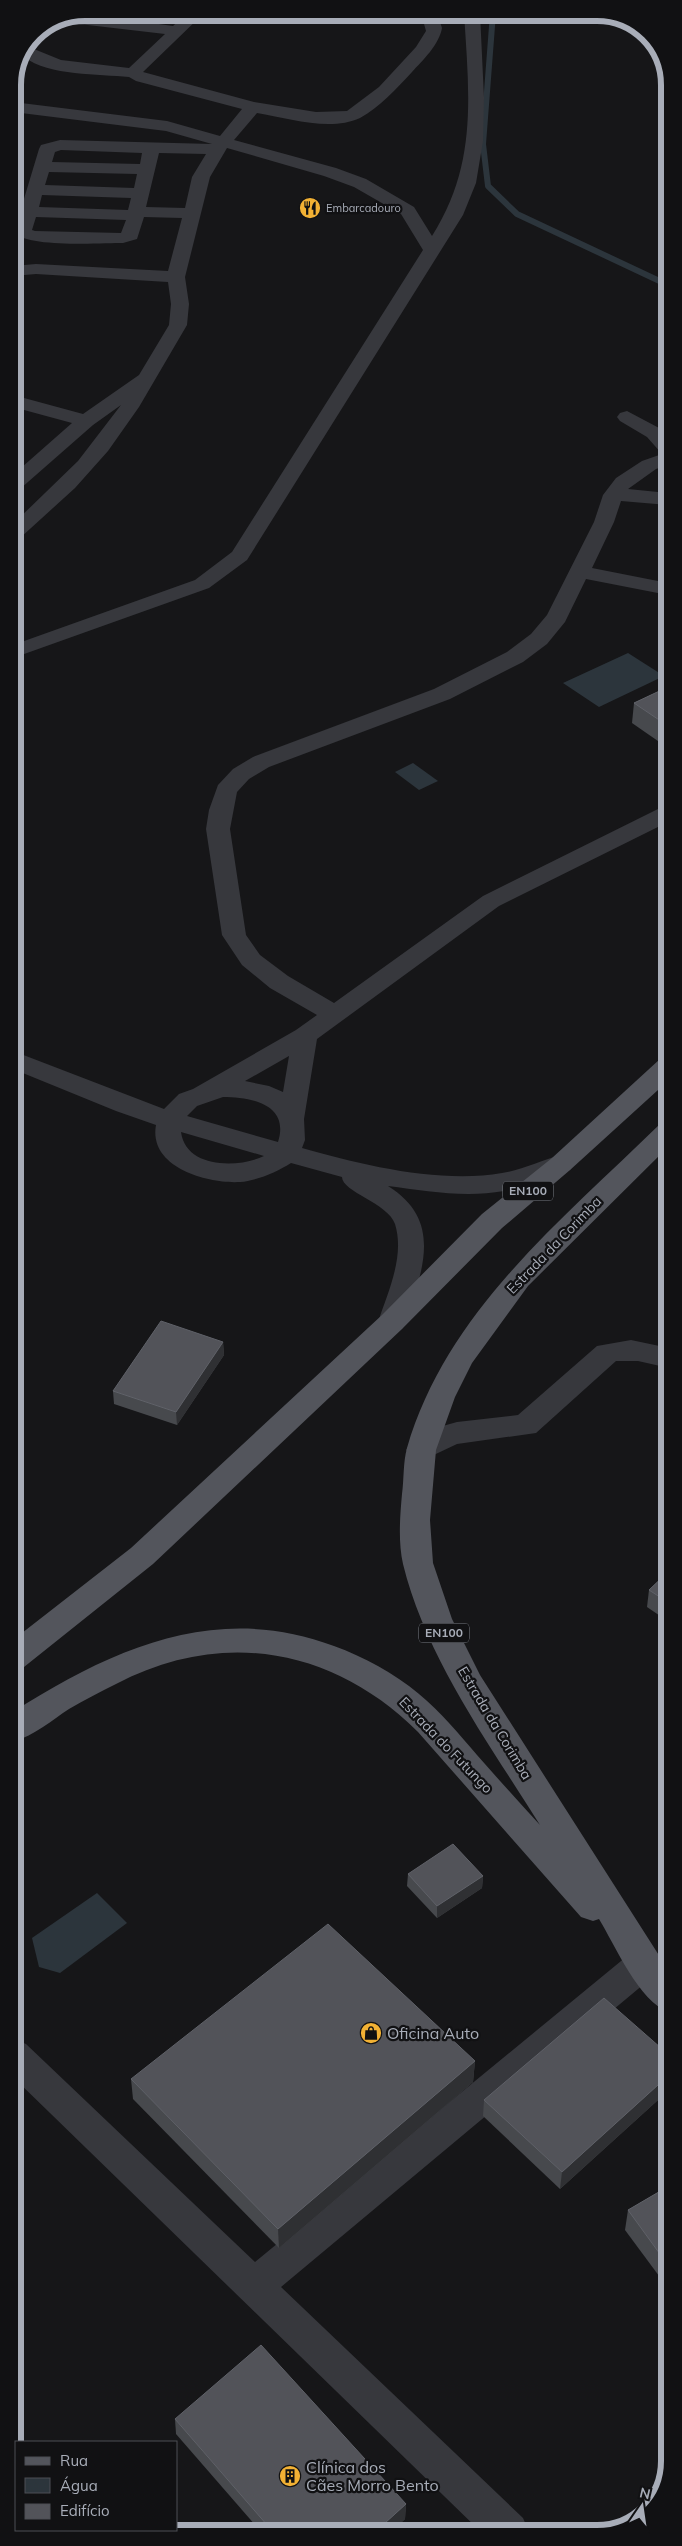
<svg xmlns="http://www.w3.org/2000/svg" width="682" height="2546" font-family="Mulish,sans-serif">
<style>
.water{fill:#2c353c}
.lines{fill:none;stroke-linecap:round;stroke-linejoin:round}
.stream{stroke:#2c353c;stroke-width:6}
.minor{fill:#37383d;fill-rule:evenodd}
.major{fill:#53555c;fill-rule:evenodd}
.wall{fill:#47494d}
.shaded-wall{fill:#2f3033}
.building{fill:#525359;stroke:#5f6168}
.labels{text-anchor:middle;stroke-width:4.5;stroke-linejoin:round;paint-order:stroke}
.far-poi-label{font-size:11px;fill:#a8adb8;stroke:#111113;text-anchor:start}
.shield{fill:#111113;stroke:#7b7e86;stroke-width:1}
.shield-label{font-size:12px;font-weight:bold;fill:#a8adb8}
.street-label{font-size:14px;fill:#a8adb8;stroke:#111113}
.near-poi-label{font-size:16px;fill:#a8adb8;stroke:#111113;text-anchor:start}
.rim{fill:none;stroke:#a8adb8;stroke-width:6}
</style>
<rect width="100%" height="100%" fill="#161618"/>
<g class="water">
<polygon points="628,653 664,676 599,707 563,683"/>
<polygon points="413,763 438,781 419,790 395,772"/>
<polygon points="97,1893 127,1923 60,1973 39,1967 32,1938"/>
</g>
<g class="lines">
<polyline class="stream" points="493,13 483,144 488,186 517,214 668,285"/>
<g class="minor">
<path d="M187,13h17l-61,59 111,30 62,10 31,-1 32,-24 37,-40 10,-16 -5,-18h16l5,15c-3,17 -19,32 -30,44 -15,16 -33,36 -52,46 -30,14 -72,0 -103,-5l-23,27 102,28 30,11 48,28 18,29c46,-72 37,-142 32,-223h16l4,85 -1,43 -7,42 -13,32 -216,345 -38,28 -196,70v-13l182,-65 37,-28 191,-302 -22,-36 -47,-27 -30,-11 -97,-28 -17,29 -25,100 4,27 -2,21 -48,82 -31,44 -33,37 -55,50 -7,2v-16l65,-63 43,-56 -28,20 -73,64 -7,2v-16l59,-52 -59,-16v-12l70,19 56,-39 30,-50 2,-21 -3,-22 -132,-8 -23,2v-10l23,-2 132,7 14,-53 -38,-1 -7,22 -14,4c-21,0 -98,5 -109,-11l25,-83 2,-4 19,-5 152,4 -46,-13 -153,-19v-10l154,19 53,15 22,-27 -106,-28 -7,-4c-30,-3 -80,-1 -105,-20l5,-10 32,13 68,8 36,-34 -103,-12 18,-7 8,-1 85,12zM61,150l81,3 -2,11 -88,-2 3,-10zM159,153l47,1 -14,23 -7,31 -39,-1zM49,172l88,2 -3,14 -89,-3zM42,195l89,3 -3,12 -89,-3zM36,217l90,3 -5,13 -86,-2 -3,-1z"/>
<path d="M627,411l34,18 7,9v27l-12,4 -28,20 40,4v12l-47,-4 -7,21 -22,46 76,15v12l-82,-16 -21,43 -18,22 -24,18 -73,37 -181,68 -20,12 -12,13 -7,37 16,106 14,20 28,21 46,27 149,-107 177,-88 8,-2v16l-169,84 -182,133 -13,80 1,21 -3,8c59,17 139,36 200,25 20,-3 40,-13 59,-18l9,3 4,6 -4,6c-21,7 -44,18 -66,21 -39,7 -78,0 -116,-5 56,35 34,85 18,136l-4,7 -10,3 -10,-3 -4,-7c10,-30 27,-66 17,-98 -7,-21 -53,-32 -53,-47l-51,-14c-14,9 -35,18 -51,19 -31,2 -92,-14 -84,-57l-40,-14 -103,-42v-18l151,58 15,-15 14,-5 103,-59 21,-15 -47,-27 -28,-23 -20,-30 -16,-106 3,-19 9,-25 15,-16 20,-12 181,-68 73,-37 24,-18 16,-19 47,-93 9,-27 13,-17 26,-17 20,-7 -15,-17 -27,-16 -3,-4 3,-4zM289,1056l-6,36 -14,-6 -24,-5zM223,1097c28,0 67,7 55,45l-91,-26 10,-10zM181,1132l83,24c-25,12 -78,13 -83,-24z"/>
<polygon points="631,1340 669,1348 669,1368 638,1361 616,1361 536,1433 457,1444 421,1461 411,1458 406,1450 411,1442 432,1429 457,1422 518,1415 597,1346"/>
<polygon points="644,1948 656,1952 661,1963 656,1974 281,2287 523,2518 529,2532 481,2532 14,2078 14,2039 26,2044 255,2262 632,1952"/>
</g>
<g class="major">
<polygon points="669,1057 669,1080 570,1170 502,1228 402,1329 153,1564 24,1667 13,1670 13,1640 131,1548 382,1315 482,1214 552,1158 660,1059"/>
<path d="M669,1121v25l-141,140 -56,77 -17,34 -19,53 -6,70 3,43 19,56 28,56 189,296v41c-30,-10 -54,-67 -70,-93l-6,2 -12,-4 -163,-185c-84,-84 -196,-104 -302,-48 -16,8 -32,16 -47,25 -17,11 -35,27 -55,32l-1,-29c101,-64 203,-110 321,-66 30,11 60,27 85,48 22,18 40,40 58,61 21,24 42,47 63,70 -50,-80 -114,-167 -137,-261 -5,-22 -3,-48 -1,-70 2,-15 1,-32 5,-46 40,-137 155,-228 253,-324z"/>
</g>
</g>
<g class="wall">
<polygon points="668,687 668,748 632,723 634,703"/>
<polygon points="223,1342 224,1355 177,1425 114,1404 113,1391"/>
<polygon points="669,1571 669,1622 647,1607 649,1590"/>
<polygon points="408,1874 483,1876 482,1888 437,1918 407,1886"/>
<polygon points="669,2055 669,2090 560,2189 483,2116 484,2100"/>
<polygon points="475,2061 473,2082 279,2248 133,2099 131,2079"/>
<polygon points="669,2186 669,2287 662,2280 625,2230 628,2210"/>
<polygon points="175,2419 406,2504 405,2519 390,2533 262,2533 176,2434"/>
</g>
<g class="shaded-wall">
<polygon points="223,1342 224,1355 177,1425 176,1412"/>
<polygon points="483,1876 482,1888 437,1918 437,1906"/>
<polygon points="475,2061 473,2082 279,2248 278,2229"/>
<polygon points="669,2075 669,2090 560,2189 562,2172"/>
<polygon points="406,2504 405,2519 390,2533 374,2533"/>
</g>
<g class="building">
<polygon points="668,687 668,726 634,703"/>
<polygon points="161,1321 223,1342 176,1412 113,1391"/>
<polygon points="669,1571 669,1603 649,1590"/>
<polygon points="453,1844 483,1876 437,1906 408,1874"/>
<polygon points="328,1924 475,2061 278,2229 131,2079"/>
<polygon points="604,1998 669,2055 669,2075 562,2172 484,2100"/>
<polygon points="669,2186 669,2265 665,2261 628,2210"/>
<polygon points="261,2345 406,2504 374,2533 274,2533 175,2419"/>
</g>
<defs>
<g id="restaurant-disc" transform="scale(1.125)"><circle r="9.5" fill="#f2b134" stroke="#111113"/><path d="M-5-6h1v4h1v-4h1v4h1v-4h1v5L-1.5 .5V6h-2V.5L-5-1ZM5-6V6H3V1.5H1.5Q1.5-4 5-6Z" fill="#111"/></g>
<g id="shop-disc" transform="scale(1.125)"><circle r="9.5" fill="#f2b134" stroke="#111113"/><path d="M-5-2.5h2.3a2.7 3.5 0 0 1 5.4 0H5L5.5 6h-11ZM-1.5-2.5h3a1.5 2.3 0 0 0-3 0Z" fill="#111"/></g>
<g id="building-disc" transform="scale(1.125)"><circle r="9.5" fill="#f2b134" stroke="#111113"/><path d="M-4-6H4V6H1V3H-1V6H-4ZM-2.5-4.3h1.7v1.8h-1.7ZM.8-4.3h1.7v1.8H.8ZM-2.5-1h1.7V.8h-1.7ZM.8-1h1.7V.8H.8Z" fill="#111"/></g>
</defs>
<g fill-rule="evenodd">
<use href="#restaurant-disc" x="310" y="208"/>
<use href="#shop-disc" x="371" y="2033"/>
<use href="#building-disc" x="290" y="2476"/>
</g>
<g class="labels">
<g class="far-poi-label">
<text x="326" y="212">Embarcadouro</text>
</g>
<g class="shield">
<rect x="503" y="1181.5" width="50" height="19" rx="4"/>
<rect x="419" y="1623.5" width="50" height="19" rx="4"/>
</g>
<g class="shield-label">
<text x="528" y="1195">EN100</text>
<text x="444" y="1637">EN100</text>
</g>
<g class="street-label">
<text transform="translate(554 1245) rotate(-46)" y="5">Estrada da Corimba</text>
<text transform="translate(495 1723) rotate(59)" y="5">Estrada da Corimba</text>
<text transform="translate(446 1745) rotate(46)" y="5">Estrada do Futungo</text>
</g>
<g class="near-poi-label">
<text x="387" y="2039">Oficina Auto</text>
<text x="306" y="2473">Clínica dos<tspan x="306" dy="18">Cães Morro Bento</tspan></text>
</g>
</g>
<path d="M0 0H682V2546H0ZM85 21H597A64 64 0 0 1 661 85V2461A64 64 0 0 1 597 2525H85A64 64 0 0 1 21 2461V85A64 64 0 0 1 85 21Z" fill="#111113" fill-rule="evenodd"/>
<path class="rim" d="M85 21H597A64 64 0 0 1 661 85V2461A64 64 0 0 1 597 2525H85A64 64 0 0 1 21 2461V85A64 64 0 0 1 85 21Z"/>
<rect x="15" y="2441" width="162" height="90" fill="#111113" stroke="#4d4f55"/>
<rect x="25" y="2457" width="25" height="8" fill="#53555c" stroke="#4d4f55"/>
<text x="60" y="2466" font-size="15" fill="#a8adb8">Rua</text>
<rect x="25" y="2478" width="25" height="15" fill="#2c353c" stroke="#4d4f55"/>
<text x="60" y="2491" font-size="15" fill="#a8adb8">Água</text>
<rect x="25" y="2504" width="25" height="15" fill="#525359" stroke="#4d4f55"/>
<text x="60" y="2516" font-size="15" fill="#a8adb8">Edifício</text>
<g transform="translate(642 2506) rotate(13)" stroke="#111113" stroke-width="4" paint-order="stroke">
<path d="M0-4L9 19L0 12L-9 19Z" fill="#a8adb8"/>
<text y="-8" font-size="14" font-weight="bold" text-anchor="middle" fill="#a8adb8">N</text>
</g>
</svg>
